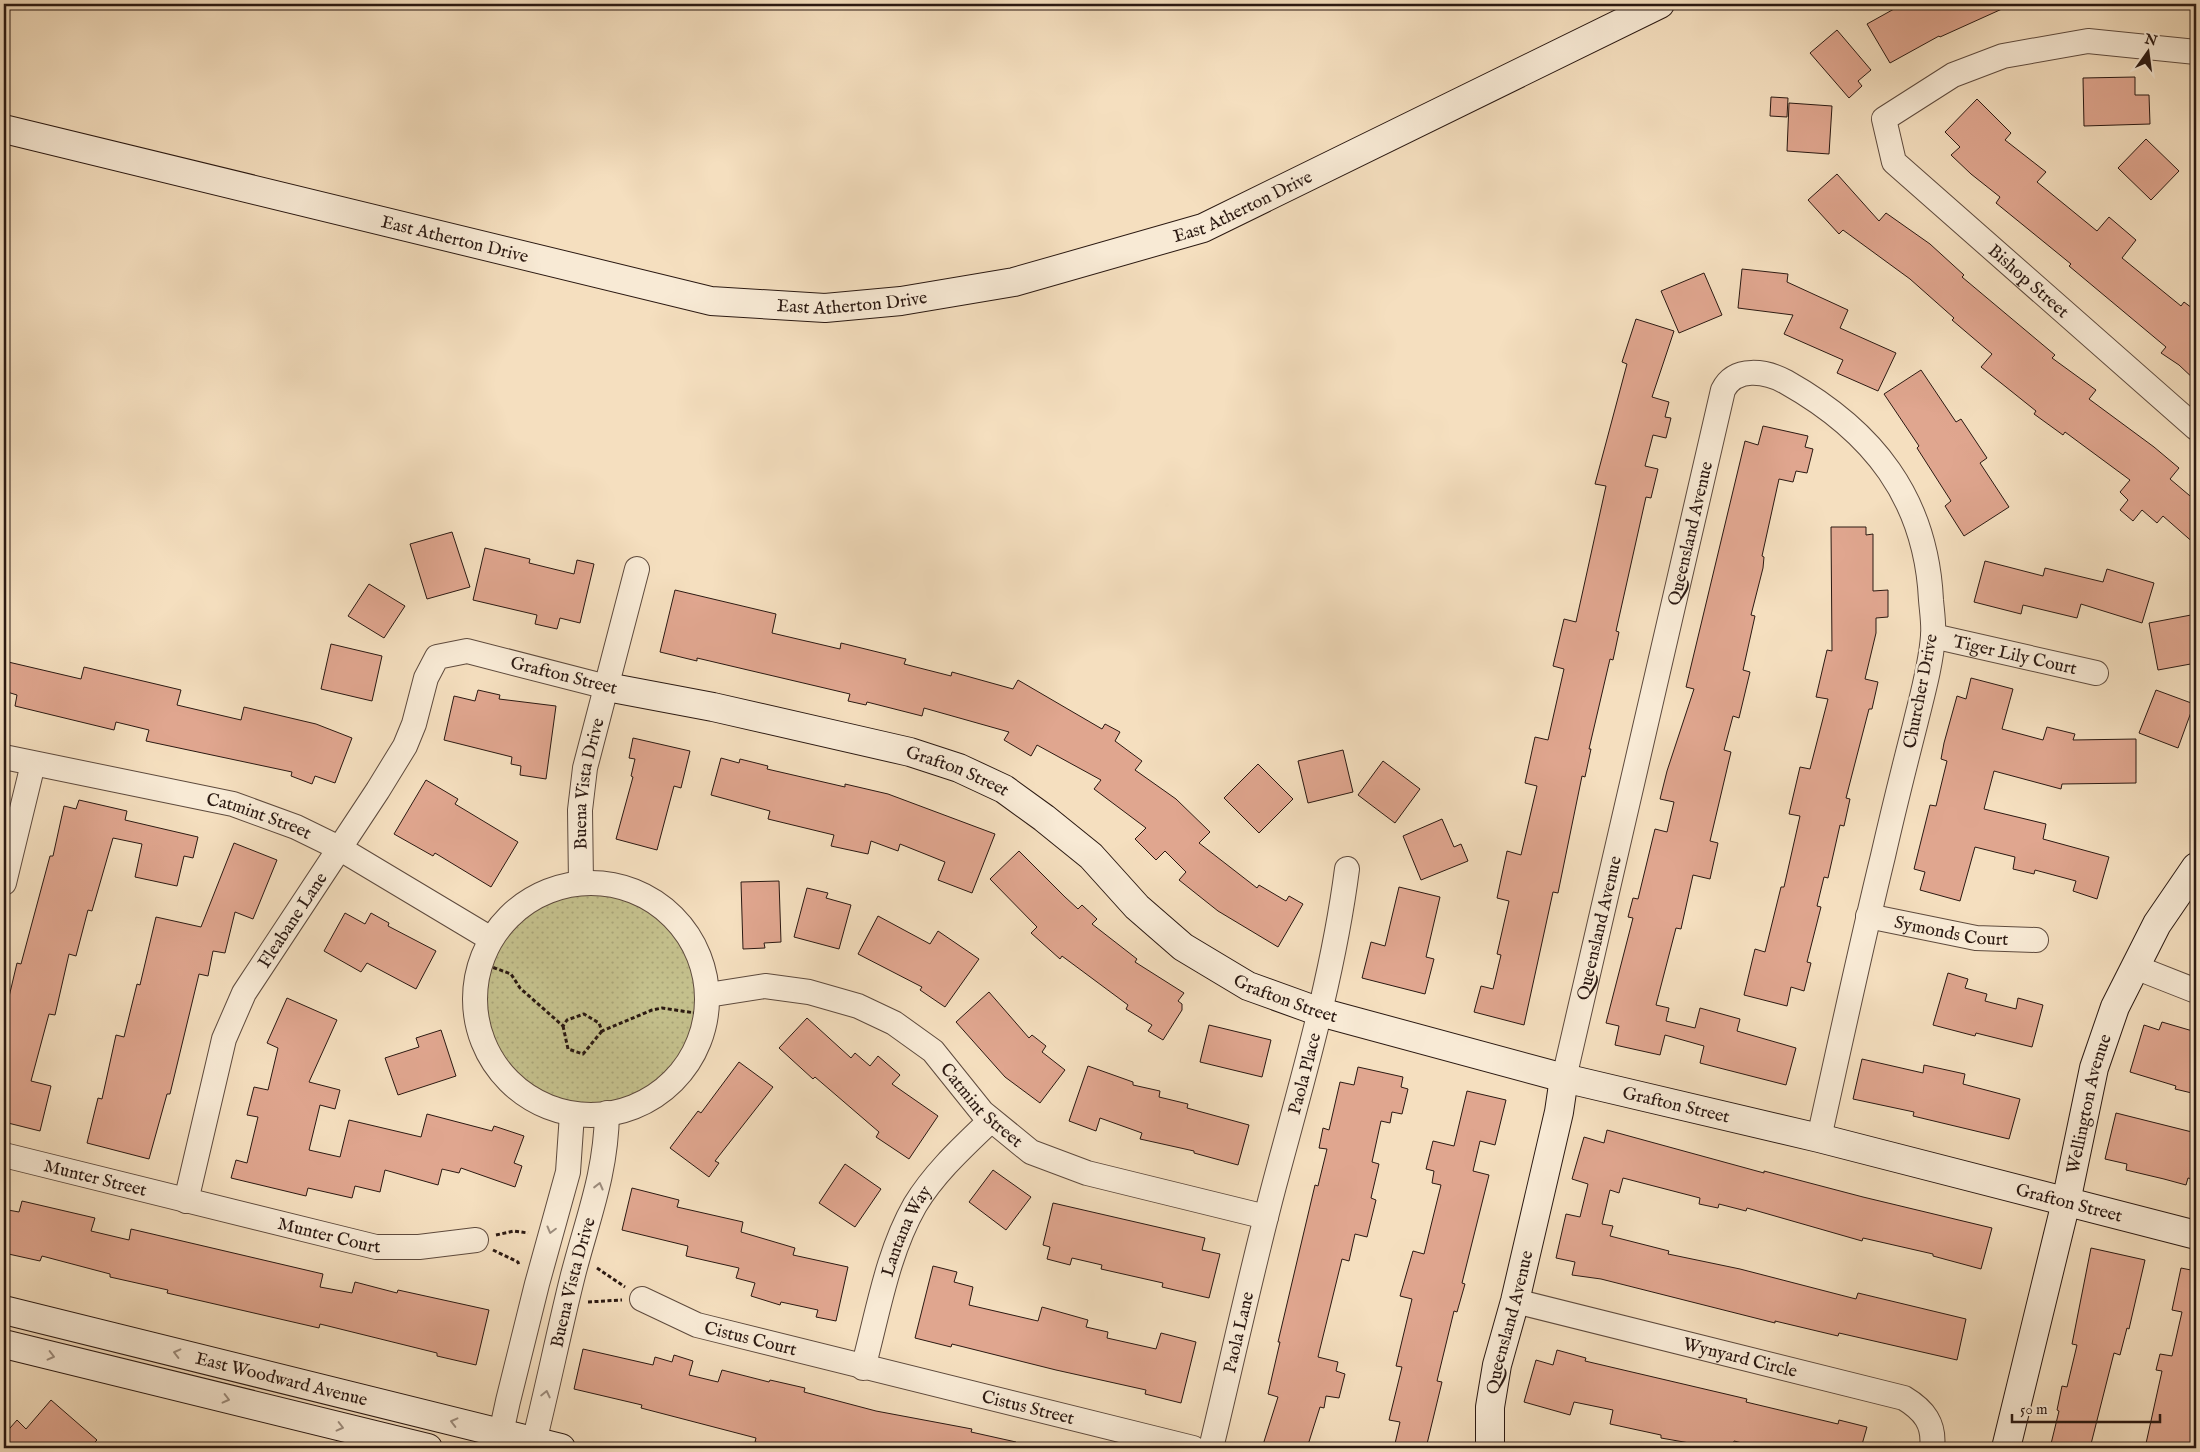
<svg xmlns="http://www.w3.org/2000/svg" width="2200" height="1452" font-family="'IM FELL English',serif">
<style>
.park{fill:url(#park-dots);stroke:#786c4f}
.building{fill:#e0a68f;stroke:#2b1912}
.lines{fill:none;stroke-linecap:round;stroke-linejoin:round}
.street-casing{stroke:#5e4a3d;stroke-width:26}
.secondary-casing{stroke:#2b1912;stroke-width:30}
.path{stroke:#2b1912;stroke-width:3;stroke-dasharray:4 2.5;stroke-linecap:butt}
.street{stroke:#f8ead5;stroke-width:24}
.secondary{stroke:#f8ead5;stroke-width:28}
.oneway{stroke:#9c8c7d}
.labels{text-anchor:middle;stroke-width:5;stroke-linejoin:round;paint-order:stroke}
.street-label{font-size:18px;fill:#2b1912;stroke:#f8ead5}
</style>
<defs>
<pattern id="park-dots" width="8" height="8" patternUnits="userSpaceOnUse" patternTransform="scale(1.25)"><rect width="8" height="8" fill="#c4c08c"/><path d="M2 2h.1M6 6h.1" fill="none" stroke="#a9a478" stroke-width="1.8" stroke-linecap="round"/></pattern>
</defs>
<rect width="100%" height="100%" fill="#f5dfbf"/>
<filter id="stains"><feTurbulence type="fractalNoise" baseFrequency=".004" numOctaves="4"/><feColorMatrix values="0 0 0 0 .2 0 0 0 0 .09 0 0 0 0 .02 0 0 0 .5 -.17"/></filter>
<radialGradient id="worn" r=".72"><stop offset=".6" stop-color="#630" stop-opacity="0"/><stop offset="1" stop-color="#630" stop-opacity=".3"/></radialGradient>
<circle class="park" cx="593" cy="999" r="106"/>
<g class="building">
<polygon points="1903,4 2013,4 1940,37 1939,36 1890,63 1867,24"/>
<polygon points="1837,30 1871,70 1858,81 1862,86 1849,98 1810,53"/>
<polygon points="2135,77 2135,95 2149,95 2150,124 2084,126 2083,78"/>
<polygon points="1771,97 1788,98 1787,117 1770,116"/>
<polygon points="1977,99 2011,133 2005,140 2046,172 2037,182 2097,231 2109,217 2136,240 2122,258 2181,306 2184,302 2196,311 2196,381 2179,365 2161,353 2166,347 2069,266 2071,264 1996,203 2000,197 1971,174 1951,155 1960,147 1945,132"/>
<polygon points="1789,103 1832,106 1829,154 1787,151"/>
<polygon points="2146,139 2179,171 2151,200 2118,168"/>
<polygon points="1837,174 1879,221 1886,213 1930,244 1964,275 1962,277 2055,355 2052,358 2096,390 2089,399 2154,447 2179,468 2170,479 2196,501 2196,545 2163,516 2157,523 2142,510 2133,521 2120,510 2128,500 2120,492 2130,480 2065,432 2063,435 2034,414 2036,411 1981,367 1992,354 1952,320 1954,318 1910,279 1843,230 1839,234 1808,200"/>
<polygon points="1742,269 1788,274 1787,282 1848,310 1840,328 1896,353 1878,391 1837,373 1843,360 1784,334 1793,315 1738,308"/>
<polygon points="1704,273 1722,315 1679,333 1661,291"/>
<polygon points="1636,319 1674,331 1652,397 1669,402 1665,417 1671,418 1666,438 1653,435 1645,466 1658,469 1651,498 1646,497 1616,631 1619,632 1613,660 1610,659 1589,749 1591,749 1585,777 1582,776 1558,893 1553,892 1524,1025 1474,1012 1481,986 1493,989 1501,955 1497,954 1509,901 1497,898 1507,851 1521,855 1537,786 1525,783 1535,737 1548,740 1564,669 1553,666 1564,619 1576,622 1606,486 1595,484 1627,364 1622,362"/>
<polygon points="1921,370 1956,422 1961,419 1987,458 1980,463 2009,507 1964,536 1945,506 1951,501 1917,448 1919,446 1884,394"/>
<polygon points="1763,426 1808,436 1805,447 1813,449 1807,473 1796,471 1793,482 1779,479 1762,556 1764,557 1763,568 1751,615 1755,616 1743,670 1750,672 1739,718 1733,716 1724,750 1731,752 1710,841 1718,843 1710,879 1693,875 1681,929 1676,928 1656,1005 1669,1008 1666,1021 1695,1028 1700,1008 1740,1019 1737,1031 1796,1048 1786,1085 1700,1063 1704,1046 1665,1035 1660,1055 1615,1045 1619,1026 1606,1023 1633,918 1628,917 1633,898 1638,899 1655,829 1667,832 1674,802 1660,799 1667,771 1694,689 1686,687 1745,441 1758,445"/>
<polygon points="1831,527 1866,527 1866,535 1873,534 1873,591 1888,590 1888,617 1876,618 1876,633 1865,679 1878,682 1872,709 1869,709 1846,798 1850,799 1844,826 1840,825 1828,878 1824,877 1817,906 1821,907 1807,962 1811,963 1804,991 1791,987 1787,1006 1744,995 1755,949 1765,952 1781,887 1784,887 1800,816 1789,814 1800,767 1810,769 1828,699 1816,697 1827,650 1832,651"/>
<polygon points="452,532 470,587 427,599 410,544"/>
<polygon points="485,548 530,559 529,563 574,574 577,560 594,564 580,623 560,618 557,629 535,624 537,615 473,600"/>
<polygon points="1985,561 2043,576 2045,568 2103,582 2107,569 2154,583 2142,623 2081,604 2077,618 2023,605 2021,614 1974,602"/>
<polygon points="369,584 405,606 384,638 348,616"/>
<polygon points="675,590 776,614 772,633 840,649 841,643 906,659 904,664 951,676 952,672 1013,689 1018,680 1102,729 1105,724 1120,732 1115,741 1142,761 1135,770 1176,799 1210,832 1199,843 1257,888 1259,885 1286,901 1289,896 1303,904 1278,947 1218,911 1179,880 1186,872 1165,851 1156,860 1135,839 1146,828 1094,789 1101,780 1037,745 1031,756 1004,740 1009,732 924,708 922,716 867,702 866,705 848,701 850,694 697,658 697,661 660,652"/>
<polygon points="2191,615 2196,642 2196,663 2158,670 2149,623"/>
<polygon points="331,644 382,656 372,701 321,689"/>
<polygon points="4,661 81,679 84,667 181,690 177,705 241,720 244,707 316,724 352,738 335,783 315,776 312,784 291,776 292,772 146,741 149,730 116,722 114,730 15,706 17,695 4,691"/>
<polygon points="1971,678 2013,689 2002,729 2043,740 2047,727 2075,734 2073,740 2136,739 2136,783 2062,784 2061,789 1994,771 1984,809 2046,824 2043,839 2109,857 2097,899 2073,891 2076,881 2035,870 2034,874 2013,869 2015,857 1975,847 1960,901 1920,890 1925,872 1914,869 1930,805 1936,806 1947,761 1941,759 1944,743 1957,696 1966,699"/>
<polygon points="478,690 500,695 499,699 556,706 546,779 520,775 521,766 511,764 512,757 444,740 454,696 475,701"/>
<polygon points="2156,690 2194,704 2178,748 2139,733"/>
<polygon points="633,738 690,751 681,788 674,786 657,850 616,839 633,777 631,776 635,759 629,758"/>
<polygon points="1343,750 1353,792 1308,803 1298,761"/>
<polygon points="721,758 739,763 740,759 768,766 767,769 845,787 845,784 888,794 995,834 972,893 938,880 945,862 900,844 898,851 871,841 868,854 831,846 834,835 768,819 770,811 711,795"/>
<polygon points="1383,761 1420,789 1395,823 1358,795"/>
<polygon points="1258,764 1293,799 1259,833 1224,798"/>
<polygon points="426,780 458,799 455,804 518,842 491,887 435,853 433,856 394,834"/>
<polygon points="79,800 127,811 125,820 198,837 193,858 184,856 177,886 135,877 142,844 113,838 92,911 88,910 76,956 69,954 55,1015 49,1014 31,1081 51,1086 40,1131 4,1122 4,1018 17,963 21,964 50,856 53,856 64,806 76,809"/>
<polygon points="1442,819 1454,847 1461,844 1468,861 1421,880 1403,836"/>
<polygon points="234,843 277,860 253,919 235,912 225,953 213,951 208,976 199,974 170,1094 167,1094 149,1159 87,1143 98,1098 102,1099 116,1035 124,1037 137,984 140,985 156,917 201,927"/>
<polygon points="1019,851 1065,897 1078,909 1082,905 1097,919 1092,924 1137,959 1135,962 1184,993 1178,1001 1182,1004 1182,1010 1163,1040 1148,1031 1152,1025 1126,1009 1128,1005 1062,956 1060,959 1031,933 1037,927 990,879"/>
<polygon points="779,881 781,942 764,943 765,948 743,949 741,882"/>
<polygon points="1399,887 1440,897 1426,957 1434,959 1425,994 1362,978 1371,942 1385,946"/>
<polygon points="807,888 828,893 826,898 851,905 839,949 794,937"/>
<polygon points="345,913 365,924 371,913 389,923 388,926 436,951 416,989 367,963 361,972 324,951"/>
<polygon points="878,916 930,944 938,931 979,959 945,1007 920,990 922,987 858,954"/>
<polygon points="1948,973 1968,979 1965,988 1987,994 1985,1001 2016,1009 2018,998 2043,1005 2032,1047 1976,1033 1975,1036 1933,1025"/>
<polygon points="989,992 1029,1038 1032,1035 1046,1046 1042,1052 1065,1070 1040,1103 1005,1077 956,1022"/>
<polygon points="287,998 337,1020 309,1082 340,1090 335,1109 320,1105 309,1150 340,1157 349,1120 421,1137 427,1114 492,1131 494,1126 524,1136 514,1163 522,1166 515,1187 461,1168 459,1173 442,1169 438,1185 385,1170 380,1192 355,1186 352,1198 308,1188 306,1196 231,1178 236,1160 247,1163 258,1117 247,1115 254,1087 268,1090 278,1048 267,1043"/>
<polygon points="807,1018 851,1058 855,1053 870,1066 878,1056 900,1075 892,1084 938,1116 909,1159 876,1137 879,1132 815,1077 813,1079 779,1048"/>
<polygon points="2162,1022 2196,1032 2196,1094 2175,1089 2176,1086 2130,1072 2144,1025 2159,1030"/>
<polygon points="1209,1025 1271,1040 1262,1077 1200,1062"/>
<polygon points="441,1030 456,1076 398,1095 385,1058 419,1047 416,1038"/>
<polygon points="1862,1059 1923,1073 1924,1065 1965,1074 1963,1084 2020,1099 2009,1139 1913,1116 1914,1112 1853,1099"/>
<polygon points="739,1062 773,1087 715,1161 719,1163 709,1177 670,1148 698,1111 701,1113"/>
<polygon points="1088,1066 1133,1082 1133,1085 1160,1091 1159,1097 1188,1104 1187,1108 1249,1125 1238,1165 1194,1153 1194,1151 1140,1139 1142,1133 1100,1118 1096,1131 1069,1121"/>
<polygon points="1358,1067 1403,1077 1401,1087 1408,1089 1402,1114 1392,1112 1390,1123 1381,1121 1372,1162 1379,1164 1371,1198 1376,1200 1367,1237 1355,1234 1349,1261 1342,1259 1318,1357 1338,1362 1336,1371 1345,1374 1339,1398 1326,1396 1324,1408 1320,1407 1307,1448 1262,1448 1278,1397 1268,1394 1280,1342 1278,1342 1315,1185 1318,1186 1327,1149 1319,1148 1323,1128 1329,1130 1340,1082 1354,1085"/>
<polygon points="1467,1091 1506,1100 1495,1145 1480,1141 1473,1171 1489,1175 1462,1283 1465,1284 1457,1312 1454,1311 1437,1381 1442,1382 1426,1448 1394,1448 1400,1422 1389,1420 1402,1367 1396,1366 1412,1299 1400,1296 1413,1251 1424,1254 1441,1185 1432,1183 1434,1171 1426,1169 1433,1141 1454,1146"/>
<polygon points="2116,1113 2196,1133 2196,1180 2188,1178 2186,1185 2164,1179 2126,1170 2127,1164 2105,1159"/>
<polygon points="1607,1130 1764,1173 1764,1171 1863,1197 1992,1228 1981,1269 1933,1256 1933,1254 1863,1238 1862,1241 1747,1208 1746,1211 1719,1204 1718,1208 1699,1204 1700,1198 1623,1178 1619,1193 1610,1190 1602,1224 1613,1226 1610,1236 1669,1251 1668,1254 1740,1269 1856,1299 1858,1293 1966,1319 1957,1360 1839,1333 1838,1336 1775,1321 1775,1323 1601,1279 1572,1275 1575,1262 1556,1258 1566,1214 1580,1217 1588,1184 1572,1179 1584,1137 1604,1143"/>
<polygon points="845,1164 881,1189 855,1227 819,1203"/>
<polygon points="993,1170 1031,1197 1006,1230 969,1202"/>
<polygon points="632,1188 679,1200 677,1207 743,1222 741,1232 795,1248 793,1255 848,1267 836,1321 816,1317 818,1310 781,1302 780,1305 751,1296 755,1283 736,1278 739,1268 686,1256 688,1246 622,1230"/>
<polygon points="22,1201 95,1218 91,1231 129,1240 131,1229 323,1274 320,1287 352,1293 355,1282 397,1293 398,1290 489,1310 476,1365 437,1356 437,1353 320,1324 319,1328 167,1293 168,1290 110,1277 110,1274 42,1256 40,1261 4,1253 4,1230 8,1210 19,1212"/>
<polygon points="1053,1203 1205,1238 1202,1250 1220,1254 1209,1298 1162,1287 1163,1283 1101,1269 1102,1265 1072,1258 1070,1265 1047,1259 1050,1247 1043,1245"/>
<polygon points="2091,1248 2145,1260 2129,1329 2127,1328 2120,1355 2114,1353 2090,1448 2050,1448 2059,1411 2057,1410 2062,1386 2067,1387 2077,1345 2072,1344"/>
<polygon points="933,1266 957,1272 954,1282 973,1287 969,1305 1038,1321 1042,1307 1088,1320 1086,1327 1108,1332 1107,1338 1156,1349 1161,1333 1196,1342 1181,1403 1145,1394 1146,1390 1056,1370 952,1344 951,1347 915,1338"/>
<polygon points="2181,1268 2196,1271 2196,1448 2145,1448 2162,1371 2156,1370 2160,1354 2172,1356 2182,1312 2172,1310"/>
<polygon points="583,1349 653,1365 655,1357 672,1362 674,1355 693,1361 689,1375 718,1382 722,1370 769,1382 770,1380 805,1388 804,1392 876,1411 972,1429 971,1432 1016,1442 1015,1448 783,1448 755,1442 756,1438 641,1408 642,1405 574,1389"/>
<polygon points="1557,1350 1586,1358 1585,1361 1747,1399 1746,1402 1838,1424 1839,1420 1867,1427 1861,1448 1763,1448 1734,1441 1732,1448 1718,1448 1661,1438 1661,1435 1610,1424 1613,1410 1574,1402 1570,1415 1524,1402 1536,1360 1553,1365"/>
<polygon points="51,1400 97,1440 89,1448 13,1448 4,1440 4,1435 17,1420 26,1429"/>
</g>
<g class="lines">
<g class="street-casing">
<g id="street">
<path id="s1" d="M2196,52l-108,-11 -85,15 -50,19 -69,44 10,43 302,266"/>
<path id="s2" d="M1933,636l163,37"/>
<path id="s3" d="M4,757l229,47 63,23 43,21 152,91"/>
<circle cx="591" cy="999" r="116"/>
<polyline points="4,883 33,764"/>
<path id="s4" d="M581,883l-1,-73 5,-42 52,-199"/>
<path id="s5" d="M1868,916l108,22 60,2"/>
<polyline points="2135,967 2196,991"/>
<path id="s6" d="M708,995l57,-9 44,6 49,14 36,17 39,28 49,61 49,40 56,21 179,44"/>
<path id="s7" d="M1564,1078l159,-688c12,-24 43,-19 63,-8 87,49 140,116 145,218 1,12 3,24 2,36 -2,29 -11,60 -18,89 -11,43 -22,87 -32,131 -23,94 -43,188 -64,282"/>
<path id="s8" d="M4,1155l372,92h43l57,-7"/>
<path id="s9" d="M186,1201l38,-162 20,-46 134,-203 27,-44 9,-22 12,-46 11,-21 30,-6 140,36"/>
<path id="s10" d="M642,1299l55,26 496,123"/>
<path id="s11" d="M1515,1301l389,97c20,12 31,26 28,50"/>
<path id="s12" d="M863,1368c15,-55 24,-114 52,-163 20,-33 49,-59 76,-85"/>
<polyline points="505,1448 501,1433 508,1401 537,1284 568,1172 572,1114"/>
<path id="s13" d="M529,1448l5,-6c14,-56 25,-111 39,-167 15,-58 33,-101 34,-162"/>
<path id="s14" d="M1211,1448c21,-87 40,-175 63,-262 28,-105 59,-209 73,-317"/>
</g>
</g>
<g class="secondary-casing">
<g id="secondary">
<path id="s15" d="M4,129l707,172 114,7 76,-7 113,-19 189,-54 457,-224"/>
<path id="s16" d="M607,687l106,20 197,45 49,16 45,21 40,29 47,38 46,51 46,40 65,39 72,26 244,66 255,60 377,97"/>
<path id="s17" d="M4,1310l557,138"/>
<polyline points="4,1344 428,1448"/>
<path id="s18" d="M1490,1448v-41l7,-42 18,-64 44,-189 5,-34"/>
<path id="s19" d="M2006,1448l60,-246 28,-134 21,-61 42,-83 39,-57"/>
</g>
</g>
<g class="path">
<polyline points="481,963 511,974 520,988 563,1026 567,1020 584,1014 599,1023 602,1031 652,1010 662,1008 695,1013"/>
<polyline points="563,1026 568,1049 583,1054 602,1031"/>
<polyline points="496,1235 514,1231 528,1233"/>
<polyline points="493,1250 518,1262 519,1266"/>
<polyline points="597,1268 625,1287"/>
<polyline points="588,1302 622,1300"/>
</g>
<use href="#street" class="street"/>
<use href="#secondary" class="secondary"/>
</g>
<defs><path id="oneway-chevron" d="M-2-3.5L2.5 0L-2 3.5" fill="none" stroke-width="1.6" stroke-linecap="round" stroke-linejoin="round" transform="scale(1.25)"/></defs>
<g class="oneway">
<use href="#oneway-chevron" transform="translate(599 1186) rotate(-76)"/>
<use href="#oneway-chevron" transform="translate(551 1230) rotate(105)"/>
<use href="#oneway-chevron" transform="translate(177 1353) rotate(-166)"/>
<use href="#oneway-chevron" transform="translate(51 1356) rotate(14)"/>
<use href="#oneway-chevron" transform="translate(546 1394) rotate(-77)"/>
<use href="#oneway-chevron" transform="translate(226 1399) rotate(14)"/>
<use href="#oneway-chevron" transform="translate(454 1422) rotate(-166)"/>
<use href="#oneway-chevron" transform="translate(340 1427) rotate(14)"/>
</g>
<g class="labels">
<g class="street-label">
<text dy="6" stroke="none"><textPath href="#s15" startOffset="1274">East Atherton Drive</textPath></text>
<text dy="6" stroke="none"><textPath href="#s15" startOffset="464">East Atherton Drive</textPath></text>
<text dy="6" stroke="none"><textPath href="#s1" startOffset="554">Bishop Street</textPath></text>
<text dy="6" stroke="none"><textPath href="#s15" startOffset="869">East Atherton Drive</textPath></text>
<text dy="6" stroke="none"><textPath href="#s7" startOffset="559">Queensland Avenue</textPath></text>
<text dy="6" stroke="none"><textPath href="#s2" startOffset="84">Tiger Lily Court</textPath></text>
<text transform="translate(564 675) rotate(14)" y="6">Grafton Street</text>
<text transform="translate(1920 691) rotate(-79)" y="6">Churcher Drive</text>
<text dy="6" stroke="none"><textPath href="#s16" startOffset="361">Grafton Street</textPath></text>
<text dy="6" stroke="none"><textPath href="#s4" startOffset="100">Buena Vista Drive</textPath></text>
<text dy="6" stroke="none"><textPath href="#s3" startOffset="262">Catmint Street</textPath></text>
<text dy="6" stroke="none"><textPath href="#s9" startOffset="304">Fleabane Lane</textPath></text>
<text dy="6" stroke="none"><textPath href="#s7" startOffset="154">Queensland Avenue</textPath></text>
<text dy="6" stroke="none"><textPath href="#s5" startOffset="85">Symonds Court</textPath></text>
<text dy="6" stroke="none"><textPath href="#s16" startOffset="766">Grafton Street</textPath></text>
<text dy="6" stroke="none"><textPath href="#s14" startOffset="386">Paola Place</textPath></text>
<text dy="6" stroke="none"><textPath href="#s6" startOffset="314">Catmint Street</textPath></text>
<text dy="6" stroke="none"><textPath href="#s16" startOffset="1171">Grafton Street</textPath></text>
<text dy="6" stroke="none"><textPath href="#s19" startOffset="354">Wellington Avenue</textPath></text>
<text dy="6" stroke="none"><textPath href="#s8" startOffset="94">Munter Street</textPath></text>
<text dy="6" stroke="none"><textPath href="#s16" startOffset="1576">Grafton Street</textPath></text>
<text dy="6" stroke="none"><textPath href="#s12" startOffset="144">Lantana Way</textPath></text>
<text dy="6" stroke="none"><textPath href="#s8" startOffset="335">Munter Court</textPath></text>
<text dy="6" stroke="none"><textPath href="#s13" startOffset="172">Buena Vista Drive</textPath></text>
<text dy="6" stroke="none"><textPath href="#s18" startOffset="128">Queensland Avenue</textPath></text>
<text dy="6" stroke="none"><textPath href="#s14" startOffset="119">Paola Lane</textPath></text>
<text dy="6" stroke="none"><textPath href="#s10" startOffset="116">Cistus Court</textPath></text>
<text dy="6" stroke="none"><textPath href="#s11" startOffset="232">Wynyard Circle</textPath></text>
<text dy="6" stroke="none"><textPath href="#s17" startOffset="286">East Woodward Avenue</textPath></text>
<text dy="6" stroke="none"><textPath href="#s10" startOffset="402">Cistus Street</textPath></text>
</g>
</g>
<rect width="2200" height="1452" fill="none" stroke="#f5dfbf" stroke-width="20"/>
<rect x="5" y="5" width="2190" height="1442" fill="none" stroke="#2b1912" stroke-width="2.5"/>
<rect x="10" y="10" width="2180" height="1432" fill="none" stroke="#2b1912"/>
<g transform="translate(2148 52) rotate(14)" stroke="#f8ead5" stroke-width="4" paint-order="stroke">
<path d="M0-4L9 19L0 12L-9 19Z" fill="#2b1912"/>
<text y="-8" font-size="14" font-weight="bold" text-anchor="middle" fill="#2b1912">N</text>
</g>
<path d="M2012 1414v8h148v-8" fill="none" stroke="#2b1912" stroke-width="2.5"/>
<text x="2020" y="1414" font-size="15" fill="#2b1912" stroke="#f8ead5" stroke-width="4" paint-order="stroke">50 m</text>
<rect width="100%" height="100%" filter="url(#stains)"/>
<rect width="100%" height="100%" fill="url(#worn)"/>
</svg>
